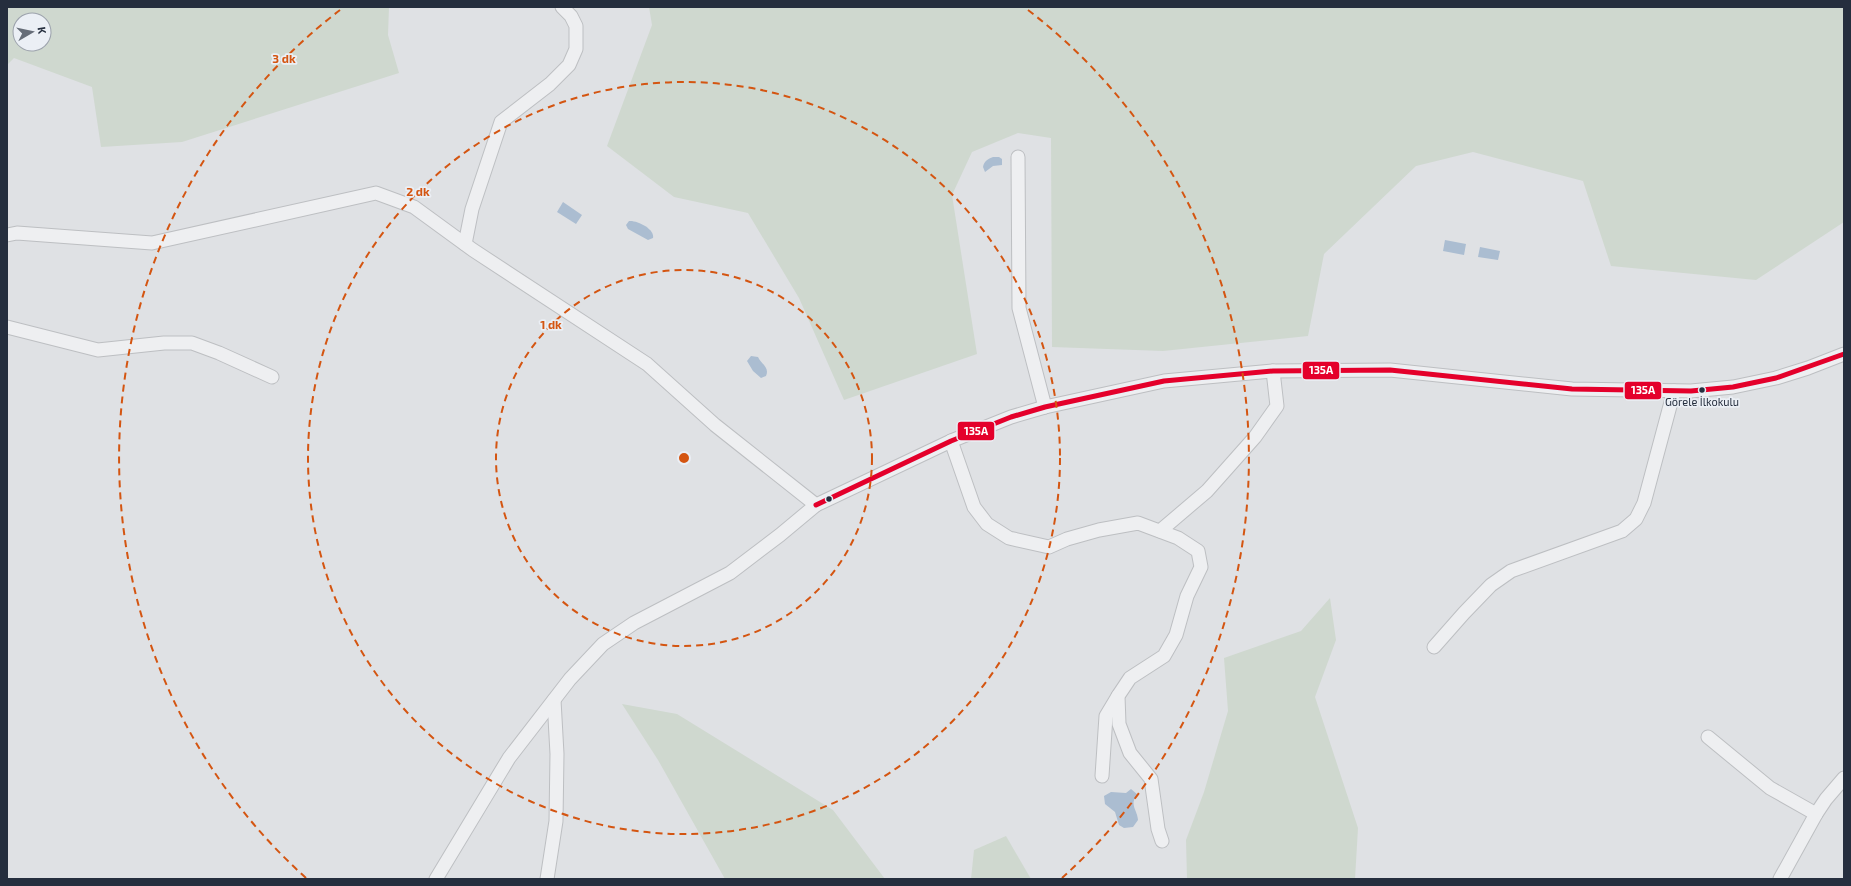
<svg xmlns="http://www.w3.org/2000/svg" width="1851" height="886" font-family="'Exo 2',sans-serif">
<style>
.green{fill:#cfd8cf;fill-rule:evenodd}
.water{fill:#abbdd1}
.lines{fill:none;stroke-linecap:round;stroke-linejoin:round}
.street-casing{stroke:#bdbfc2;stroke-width:15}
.street{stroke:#eeeff1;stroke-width:13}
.bus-1-casing{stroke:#ebeff5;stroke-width:8}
.bus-1{stroke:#e4002b;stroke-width:5}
.ring{fill:none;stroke:#d45511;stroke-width:2;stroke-dasharray:7 5}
.bus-dot{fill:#252e3e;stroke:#ebeff5;stroke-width:1.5}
.labels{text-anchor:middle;stroke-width:3.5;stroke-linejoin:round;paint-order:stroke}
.bus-label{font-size:11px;fill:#252e3e;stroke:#ebeff5}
.centre{fill:#d45511;stroke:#ebeff5;stroke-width:2}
.ring-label{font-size:12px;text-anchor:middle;font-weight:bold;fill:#d45511;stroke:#ebeff5;stroke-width:3.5;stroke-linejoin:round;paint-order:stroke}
.line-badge{stroke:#ebeff5;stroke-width:1.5}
.badge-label{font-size:11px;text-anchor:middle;font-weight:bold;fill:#fff}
</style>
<rect width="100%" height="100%" fill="#dfe1e4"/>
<g class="green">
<path d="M7,7h382l-1,28 11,38 -217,69 -81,5 -9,-60 -78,-29 -7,7zM20,20h24v24h-24z"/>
<polygon points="649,7 1844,7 1844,222 1756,280 1611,266 1583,181 1473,152 1416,166 1324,254 1308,336 1163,351 1052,347 1051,138 1018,133 972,152 952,195 977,354 844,400 799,298 748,213 674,197 607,146 652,25"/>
<polygon points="1330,598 1336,640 1315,697 1358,828 1355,879 1187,879 1186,840 1204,792 1228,711 1224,658 1301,631"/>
<polygon points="622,704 677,714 833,810 885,879 725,879 658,760"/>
<polygon points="1006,836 1031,879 971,879 974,850"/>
</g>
<g class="water">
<path d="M993,157h6l3,2v6l-9,1 -8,6 -2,-5c1,-6 5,-8 10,-10z"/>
<polygon points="563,202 582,215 576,224 557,212"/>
<path d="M629,221c8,-1 26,8 24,17l-5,2 -20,-11 -2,-4z"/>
<polygon points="1445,240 1466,244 1464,255 1443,251"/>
<polygon points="1480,247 1500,251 1498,260 1478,257"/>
<path d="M751,356l7,1c3,7 12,10 8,19l-5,2 -8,-7 -6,-10z"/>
<path d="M1131,789l7,6c-10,8 0,16 0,25l-5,7 -9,1 -5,-3 -4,-13 -10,-8 -1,-8 7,-4 15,1z"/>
</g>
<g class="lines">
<g class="street-casing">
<g id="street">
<polyline points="1018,157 1019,308 1045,407"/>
<polyline points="7,235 17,233 152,243 376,193 414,207 473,250 647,364 715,425 816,505"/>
<polyline points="465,244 472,209 501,122 550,84 569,65 576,49 576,26 571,16 562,7"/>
<polyline points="7,327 98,350 164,343 192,343 219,353 272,377"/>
<polyline points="951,441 974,507 987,524 1009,538 1049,547 1067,539 1099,530 1138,523 1178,538 1198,551 1201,567 1187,596 1176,635 1164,656 1130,678 1118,696 1119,724 1130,753 1151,779 1158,829 1162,841"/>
<polyline points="1160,531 1207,491 1255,437 1277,406 1273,371"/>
<polyline points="1434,647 1464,613 1491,585 1511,571 1622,531 1636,519 1644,503 1674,391"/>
<polyline points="1708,737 1770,788 1816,814"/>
<polyline points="1102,776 1106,716 1118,696"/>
<polyline points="436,879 509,758 570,679 603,644 634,623 730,573 780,535 816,505 951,441 1011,417 1045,407 1164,381 1273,371 1390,370 1572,389 1691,391 1733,387 1776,378 1808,368 1844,354"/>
<polyline points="547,879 556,821 557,754 554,700"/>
<polyline points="1780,879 1816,814 1826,799 1844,778"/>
</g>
</g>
<use href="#street" class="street"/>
<g class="bus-1-casing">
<polyline id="bus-1" points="816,505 951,441 1011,417 1045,407 1164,381 1273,371 1390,370 1572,389 1691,391 1733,387 1776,378 1844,354"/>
</g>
<use href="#bus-1" class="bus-1"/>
</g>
<g class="ring">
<circle cx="684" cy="458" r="188"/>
<circle cx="684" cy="458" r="376"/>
<path d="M306 878A565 565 0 0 1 340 10M1028 10A565 565 0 0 1 1062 878"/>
</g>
<g class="bus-dot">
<circle cx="1702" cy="390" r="3.5"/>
<circle cx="829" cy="499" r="3.5"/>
</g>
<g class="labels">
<g class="bus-label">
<text x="1702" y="406">Görele İlkokulu</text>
</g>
</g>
<circle cx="684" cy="458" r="6" class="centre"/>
<g class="ring-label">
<text x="284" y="63">3 dk</text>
<text x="418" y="196">2 dk</text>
<text x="551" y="329">1 dk</text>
</g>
<g class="line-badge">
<rect x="1302" y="361" width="38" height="19" rx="4" fill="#e4002b"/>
<rect x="1624" y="381" width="38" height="19" rx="4" fill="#e4002b"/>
<rect x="957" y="421" width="38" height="20" rx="4" fill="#e4002b"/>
</g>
<g class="badge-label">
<text x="1321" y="374">135A</text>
<text x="1643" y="394">135A</text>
<text x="976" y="435">135A</text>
</g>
<rect width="1851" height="886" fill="none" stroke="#252e3e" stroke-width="16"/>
<g transform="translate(32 32) rotate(81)"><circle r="19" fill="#ebeff5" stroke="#9ca2ac"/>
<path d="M0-3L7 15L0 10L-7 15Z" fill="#666d78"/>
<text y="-6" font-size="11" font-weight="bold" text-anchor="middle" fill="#252e3e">K</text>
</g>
</svg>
